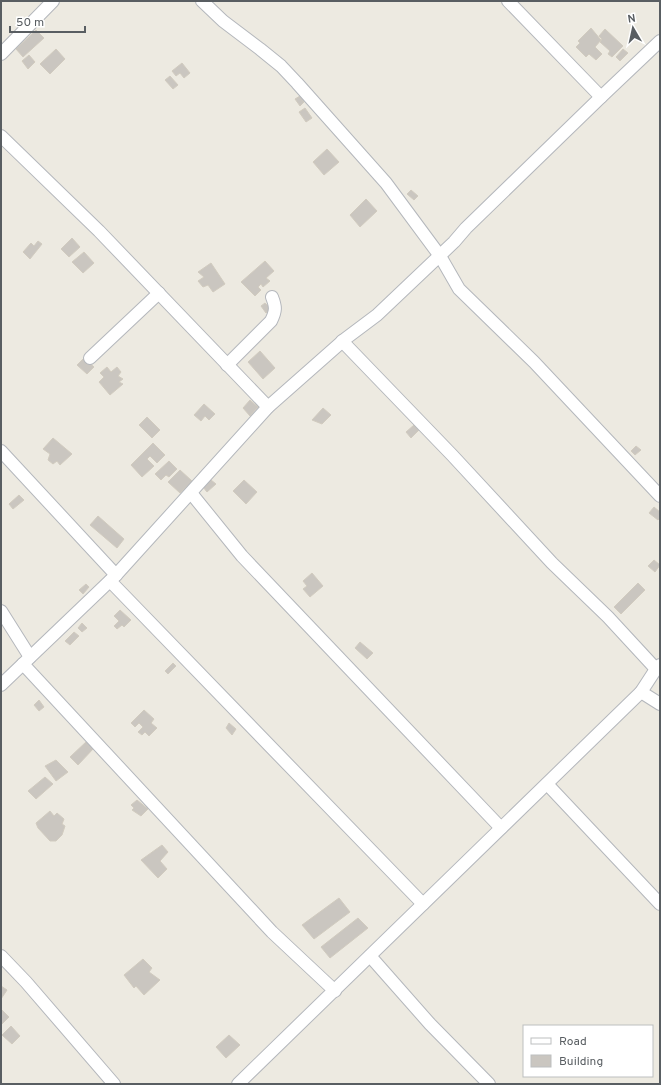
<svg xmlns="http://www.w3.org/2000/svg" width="661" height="1085" font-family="Overpass,sans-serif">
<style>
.building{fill:#cac6c0;stroke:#d1cbbf}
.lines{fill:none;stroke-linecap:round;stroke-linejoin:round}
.street-casing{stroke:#b4b7bc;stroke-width:14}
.street{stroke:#fff;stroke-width:12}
</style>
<rect width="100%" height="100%" fill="#edeae1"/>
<g class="building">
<polygon points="591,28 601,40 595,47 602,54 596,60 589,54 586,57 576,47 580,43 578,41"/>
<polygon points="605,29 623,46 612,57 608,54 610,51 600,42 602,39 599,36"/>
<polygon points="36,30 44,38 23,57 16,49"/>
<polygon points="56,49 65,59 50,74 40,64"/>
<polygon points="623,49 628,53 620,61 616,57"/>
<polygon points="29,55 35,62 28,69 22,61"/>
<polygon points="182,63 190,73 184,78 180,73 176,76 172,71"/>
<polygon points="170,76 178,85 173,89 165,80"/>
<polygon points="300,96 304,102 300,106 295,99"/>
<polygon points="305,108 312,118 306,122 299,112"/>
<polygon points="327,149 339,162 324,175 313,162"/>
<polygon points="411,190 418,196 414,200 407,194"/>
<polygon points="366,199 377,211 360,227 350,215"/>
<polygon points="72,238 80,247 69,257 61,249"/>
<polygon points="38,241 42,244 30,259 23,252 31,243 34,246"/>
<polygon points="84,252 94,263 83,273 72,262"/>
<polygon points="265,261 274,271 266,278 270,281 263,287 261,284 258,287 261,290 255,296 241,282"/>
<polygon points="211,263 225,284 213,292 208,285 203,287 198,281 204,277 198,272"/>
<polygon points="265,303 271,309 266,313 261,306"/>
<polygon points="260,351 275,368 263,379 248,362"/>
<polygon points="84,358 94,367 87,374 77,365"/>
<polygon points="107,367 111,372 117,367 121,372 118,376 123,379 119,382 123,384 110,395 99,382 104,377 100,373"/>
<polygon points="250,400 258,407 250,416 243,408"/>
<polygon points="204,404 215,414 209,420 205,416 201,421 194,415"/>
<polygon points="323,408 331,415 322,424 312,420"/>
<polygon points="147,417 160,430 152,438 139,425"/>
<polygon points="414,425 419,430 411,438 406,432"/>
<polygon points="53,438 72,454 60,465 57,461 53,464 48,460 50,454 43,449"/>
<polygon points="153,443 165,455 157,463 150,456 147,459 154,466 142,477 131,465"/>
<polygon points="636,446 641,450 635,455 631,451"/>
<polygon points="169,461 177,469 169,477 166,475 161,480 155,474"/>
<polygon points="180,470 192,481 180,493 168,482"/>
<polygon points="211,480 216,484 207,492 203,487"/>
<polygon points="244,480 257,492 246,504 233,491"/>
<polygon points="19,495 24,500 13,509 9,504"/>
<polygon points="654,507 660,512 660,518 658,520 649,513"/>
<polygon points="98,516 124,539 117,548 90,525"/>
<polygon points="654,560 660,565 655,572 648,566"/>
<polygon points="312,573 323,586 310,597 303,589 307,586 303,581"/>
<polygon points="638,583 645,590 621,614 614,607"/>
<polygon points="86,584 89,587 83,594 79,590"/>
<polygon points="120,610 131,620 124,627 122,625 117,629 114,626 119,621 114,616"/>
<polygon points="82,623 87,628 82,632 78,628"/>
<polygon points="74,632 79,636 70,645 65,641"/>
<polygon points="360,642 373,653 367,659 355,648"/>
<polygon points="173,663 176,666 168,674 165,671"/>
<polygon points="39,700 44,707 39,711 34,705"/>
<polygon points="144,710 154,719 151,723 157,728 149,736 145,732 142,735 138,732 143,727 139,723 135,727 131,723"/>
<polygon points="229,723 236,729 232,735 226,728"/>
<polygon points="87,741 94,748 78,765 70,757"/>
<polygon points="56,760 68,772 56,781 45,766"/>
<polygon points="45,777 53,784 36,799 28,791"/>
<polygon points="137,800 148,809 141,816 132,810 134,808 131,805"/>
<polygon points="50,811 54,816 57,813 64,819 62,824 65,826 62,835 56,841 50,841 38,828 36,823"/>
<polygon points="162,845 168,852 160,861 167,869 158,878 141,860"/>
<polygon points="339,898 350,912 314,939 302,925"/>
<polygon points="358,918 368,928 330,958 321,947"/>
<polygon points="143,959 152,968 149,972 160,980 144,995 136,986 134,988 124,975"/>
<polygon points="1,986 7,990 1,999"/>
<polygon points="1,1009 9,1017 1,1025"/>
<polygon points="11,1026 20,1036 12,1044 2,1035"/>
<polygon points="229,1035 240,1045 226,1058 216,1047"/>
</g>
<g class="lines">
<g class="street-casing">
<g id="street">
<polyline points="202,1 223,21 260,49 281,66 297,83 386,183 440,256 459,289 534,362 660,496"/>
<polyline points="508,1 601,97"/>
<polyline points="1,54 53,1"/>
<polyline points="1,136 99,231 268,407"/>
<polyline points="342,341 452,455 552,563 608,617 656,669"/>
<polyline points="90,358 159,293"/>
<path d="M227,365l44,-44c5,-10 5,-14 1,-24"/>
<polyline points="1,451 116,575"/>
<polyline points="191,493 242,556 501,828"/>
<polyline points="110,581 423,904"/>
<polyline points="1,611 30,657"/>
<polyline points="23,664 272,932 335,991"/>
<polyline points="1,685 116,575 268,407 345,339 377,315 454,242 466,228 601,97 660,41"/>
<polyline points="641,692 660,704"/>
<polyline points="547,784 660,904"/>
<polyline points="1,956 26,982 114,1084"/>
<polyline points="370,956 430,1024 489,1084"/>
<polyline points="238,1084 641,692 656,669 660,665"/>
</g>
</g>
<use href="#street" class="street"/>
</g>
<rect width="661" height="1085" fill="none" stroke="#595e62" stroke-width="4"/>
<rect x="523" y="1025" width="130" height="52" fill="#ffffff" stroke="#bdbfc0"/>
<rect x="531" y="1038" width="20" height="6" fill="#ffffff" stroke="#bdbfc0"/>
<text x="559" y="1045" font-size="12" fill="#595e62">Road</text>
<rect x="531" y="1055" width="20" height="12" fill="#cac6c0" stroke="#bdbfc0"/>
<text x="559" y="1065" font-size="12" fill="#595e62">Building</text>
<g transform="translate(633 28) rotate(351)" stroke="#ffffff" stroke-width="3" paint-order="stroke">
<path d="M0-3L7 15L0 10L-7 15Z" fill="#595e62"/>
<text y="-6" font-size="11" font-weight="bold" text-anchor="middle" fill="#595e62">N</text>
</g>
<path d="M10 26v6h75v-6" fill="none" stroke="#595e62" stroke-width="2"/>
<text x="16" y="26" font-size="12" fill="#595e62" stroke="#ffffff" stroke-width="3" paint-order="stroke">50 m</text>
</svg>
